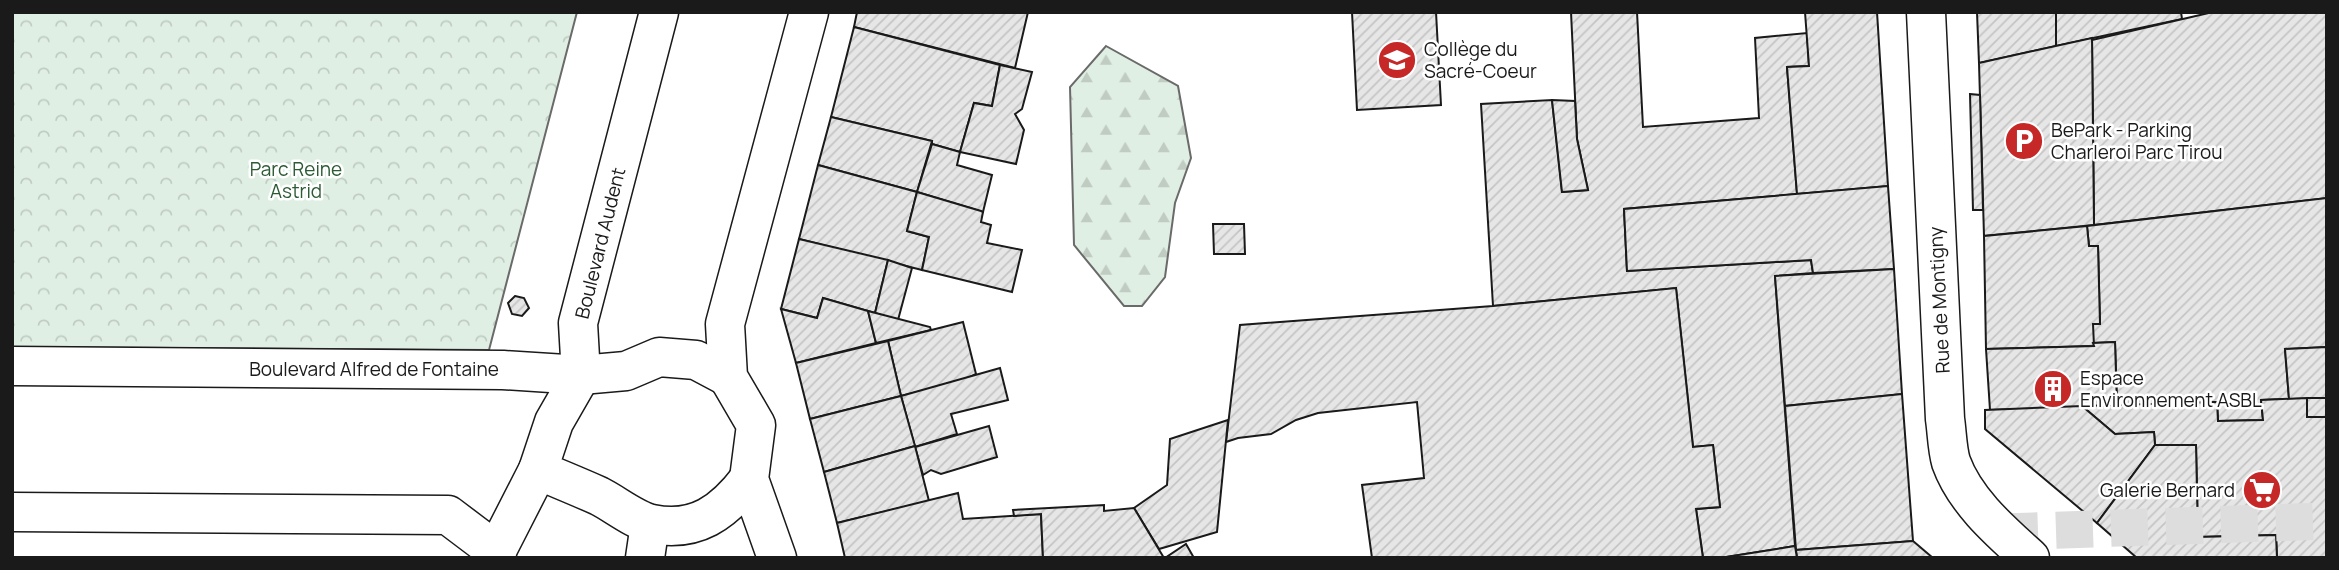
<svg xmlns="http://www.w3.org/2000/svg" width="2339" height="570" font-family="Manrope,sans-serif">
<style>
.forest{fill:url(#forest-firs);stroke:#6a6a6a;stroke-width:2}
.park{fill:url(#park-crowns);stroke:#6a6a6a;stroke-width:2}
.building{fill:url(#building-hatch);stroke:#1a1a1a;stroke-width:2}
.lines{fill:none;stroke-linecap:round;stroke-linejoin:round}
.pedestrian-tunnel{stroke:#ddd;stroke-width:37;stroke-dasharray:37 18;stroke-linecap:butt}
.minor-casing{stroke:#1a1a1a;stroke-width:41}
.tertiary-casing{stroke:#1a1a1a;stroke-width:41}
.minor{stroke:#fff;stroke-width:38}
.tertiary{stroke:#fff;stroke-width:38}
.labels{text-anchor:middle;stroke-width:5;stroke-linejoin:round;paint-order:stroke}
.poi-label{font-size:19px;fill:#1a1a1a;stroke:#fff;text-anchor:start}
.park-label{font-size:19px;fill:#2b5a34;stroke:#fff}
.street-label{font-size:19px;fill:#1a1a1a;stroke:#fff}
</style>
<defs>
<pattern id="forest-firs" width="22" height="20" patternUnits="userSpaceOnUse" patternTransform="scale(1.75)"><rect width="22" height="20" fill="#e0efe3"/><path d="M5 1l3.5 6h-7zM16 11l3.5 6h-7z" fill="#c0ccc2"/></pattern>
<pattern id="park-crowns" width="20" height="18" patternUnits="userSpaceOnUse" patternTransform="scale(1.75)"><rect width="20" height="18" fill="#e0efe3"/><path d="M2 6a3 3 0 1 1 6 0M12 15a3 3 0 1 1 6 0" fill="none" stroke="#c0ccc2"/></pattern>
<pattern id="building-hatch" width="6" height="6" patternUnits="userSpaceOnUse" patternTransform="scale(1.75)"><rect width="6" height="6" fill="#e6e6e6"/><path d="M-1 1l2-2M0 6l6-6M5 7l2-2" fill="none" stroke="#c5c5c5"/></pattern>
</defs>
<rect width="100%" height="100%" fill="#fff"/>
<polygon class="forest" points="1106,46 1178,86 1191,158 1175,203 1165,277 1142,306 1124,306 1074,245 1070,87"/>
<polygon class="park" points="12,12 577,12 489,350 12,347"/>
<g class="building">
<polygon points="857,12 1028,12 1015,68 854,27"/>
<polygon points="1352,12 1436,12 1441,105 1357,110"/>
<polygon points="1571,12 1637,12 1643,127 1759,118 1755,38 1807,33 1809,66 1787,67 1797,194 1624,209 1627,271 1811,260 1813,273 1775,276 1795,546 1720,558 1703,558 1696,509 1720,507 1713,445 1693,447 1676,288 1493,306 1481,104 1552,100 1562,192 1588,190 1577,139"/>
<polygon points="1805,12 1877,12 1888,186 1797,194 1787,67 1809,66"/>
<polygon points="1977,12 2056,12 2056,46 1979,63"/>
<polygon points="2056,12 2181,12 2182,19 2056,46"/>
<polygon points="2213,12 2327,12 2327,198 2094,225 2092,40"/>
<polygon points="854,27 1000,65 992,106 974,103 960,152 932,144 932,141 831,117"/>
<polygon points="2092,38 2094,225 1984,236 1979,63"/>
<polygon points="1000,65 1032,72 1022,109 1015,114 1024,130 1016,164 960,152 974,103 992,106"/>
<polygon points="1970,94 1980,95 1983,210 1973,210"/>
<polygon points="1552,100 1575,101 1577,139 1588,190 1562,192"/>
<polygon points="831,117 932,141 917,192 818,165"/>
<polygon points="932,144 960,152 957,165 992,175 983,212 917,192"/>
<polygon points="818,165 917,192 907,231 929,237 922,270 799,239"/>
<polygon points="1888,186 1894,269 1813,273 1811,260 1627,271 1624,209"/>
<polygon points="917,192 981,211 983,212 981,222 991,225 987,243 1022,250 1012,292 922,270 929,237 907,231"/>
<polygon points="2327,198 2327,347 2285,349 2289,399 2261,400 2263,420 2218,421 2217,402 2117,406 2115,342 2093,343 2093,324 2100,324 2098,246 2089,246 2087,226"/>
<polygon points="1213,224 1244,224 1245,254 1214,254"/>
<polygon points="2087,226 2089,246 2098,246 2100,324 2093,324 2094,346 1986,349 1984,236"/>
<polygon points="799,239 888,260 875,313 823,298 817,318 781,309"/>
<polygon points="888,260 912,268 898,320 875,313"/>
<polygon points="1894,269 1902,394 1785,406 1775,276"/>
<polygon points="1676,288 1693,447 1713,445 1720,507 1696,509 1703,558 1372,558 1362,485 1424,478 1417,402 1318,413 1296,420 1271,434 1238,438 1226,442 1240,325 1493,306"/>
<polygon points="515,296 524,298 529,308 522,316 512,314 508,303"/>
<polygon points="823,298 868,311 876,343 796,363 781,309 817,318"/>
<polygon points="868,311 930,327 931,330 876,343"/>
<polygon points="963,322 976,374 962,381 901,396 888,341"/>
<polygon points="888,341 901,396 810,419 796,363"/>
<polygon points="2115,342 2117,406 1990,410 1986,349 2094,346 2093,343"/>
<polygon points="2327,347 2327,398 2289,399 2285,349"/>
<polygon points="1000,368 1008,400 951,414 957,434 915,447 901,396"/>
<polygon points="1902,394 1913,541 1796,550 1785,406"/>
<polygon points="901,396 915,446 824,472 810,419"/>
<polygon points="2307,398 2307,417 2327,417 2327,558 2277,558 2276,535 2198,537 2196,445 2155,445 2154,432 2115,434 2082,406 2217,402 2218,421 2263,420 2261,400"/>
<rect x="2307" y="398" width="20" height="19"/>
<polygon points="2082,406 2115,434 2154,432 2155,445 2097,523 1985,429 1985,410"/>
<polygon points="1228,420 1217,532 1159,549 1134,508 1167,485 1170,439"/>
<polygon points="989,426 997,457 941,474 931,470 923,475 915,447"/>
<polygon points="2155,445 2196,445 2198,537 2276,535 2277,558 2137,558 2097,523"/>
<polygon points="915,446 929,501 837,523 824,472"/>
<polygon points="958,493 963,519 1041,514 1043,558 845,558 837,523"/>
<polygon points="1104,505 1104,511 1134,508 1164,558 1043,558 1041,514 1014,516 1013,510"/>
<polygon points="1913,541 1933,558 1797,558 1796,550"/>
<polygon points="1186,544 1194,558 1165,558"/>
<polygon points="1795,546 1797,558 1720,558"/>
</g>
<g class="lines">
<polyline class="pedestrian-tunnel" points="2001,532 2327,521"/>
<g class="minor-casing">
<g id="minor">
<path d="M1926,12l19,407c2,13 2,29 6,43 14,39 49,69 79,96"/>
<polyline points="12,366 503,370 581,375"/>
<polyline points="12,512 448,515 497,552"/>
<polyline points="493,558 538,470"/>
</g>
</g>
<g class="tertiary-casing">
<g id="tertiary">
<path d="M659,12l-81,311 3,52 -27,47 -16,48c21,9 41,17 61,26 16,8 35,24 53,28 44,9 72,-12 97,-45"/>
<polyline points="581,375 626,371 659,357 696,360 728,377"/>
<polyline points="645,558 650,524"/>
<polyline points="777,558 749,479 756,425 728,377 725,324 809,12"/>
</g>
</g>
<use href="#minor" class="minor"/>
<use href="#tertiary" class="tertiary"/>
</g>
<defs>
<g id="school-disc" transform="scale(2.0125)"><circle r="9.5" fill="#c62828" stroke="#fff"/><path d="M0-5L7-2L0 1L-7-2ZM-4 1L0 2.5L4 1V4Q0 6-4 4Z" fill="#fff"/></g>
<g id="parking-disc" transform="scale(2.0125)"><circle r="9.5" fill="#c62828" stroke="#fff"/><path d="M-3.5-5.5H1a3.5 3.5 0 0 1 0 7H-1V5.5H-3.5ZM-1-3.4V-.6H.8a1.4 1.4 0 0 0 0-2.8Z" fill="#fff"/></g>
<g id="building-disc" transform="scale(2.0125)"><circle r="9.5" fill="#c62828" stroke="#fff"/><path d="M-4-6H4V6H1V3H-1V6H-4ZM-2.5-4.3h1.7v1.8h-1.7ZM.8-4.3h1.7v1.8H.8ZM-2.5-1h1.7V.8h-1.7ZM.8-1h1.7V.8H.8Z" fill="#fff"/></g>
<g id="supermarket-disc" transform="scale(2.0125)"><circle r="9.5" fill="#c62828" stroke="#fff"/><path d="M-6-5.5h2.5l.6 2H6L4.5 2H-2.5L-4.4-4H-6ZM-1.5 3.2a1.3 1.3 0 1 0 .1 0ZM3 3.2a1.3 1.3 0 1 0 .1 0Z" fill="#fff"/></g>
</defs>
<g fill-rule="evenodd">
<use href="#school-disc" x="1397" y="60"/>
<use href="#parking-disc" x="2024" y="141"/>
<use href="#building-disc" x="2053" y="389"/>
<use href="#supermarket-disc" x="2262" y="490"/>
</g>
<g class="labels">
<g class="poi-label">
<text x="1424" y="56">Collège du<tspan x="1424" dy="22">Sacré-Coeur</tspan></text>
<text x="2051" y="137">BePark - Parking<tspan x="2051" dy="22">Charleroi Parc Tirou</tspan></text>
<text x="2080" y="385">Espace<tspan x="2080" dy="22">Environnement ASBL</tspan></text>
<text x="2235" y="497" text-anchor="end">Galerie Bernard</text>
</g>
<g class="park-label">
<text x="296" y="176">Parc Reine<tspan x="296" dy="22">Astrid</tspan></text>
</g>
<g class="street-label">
<text transform="translate(600 243) rotate(-76)" y="7">Boulevard Audent</text>
<text transform="translate(1939 300) rotate(-93)" y="7">Rue de Montigny</text>
<text x="374" y="376">Boulevard Alfred de Fontaine</text>
</g>
</g>
<rect width="2339" height="570" fill="none" stroke="#1a1a1a" stroke-width="28"/>
</svg>
